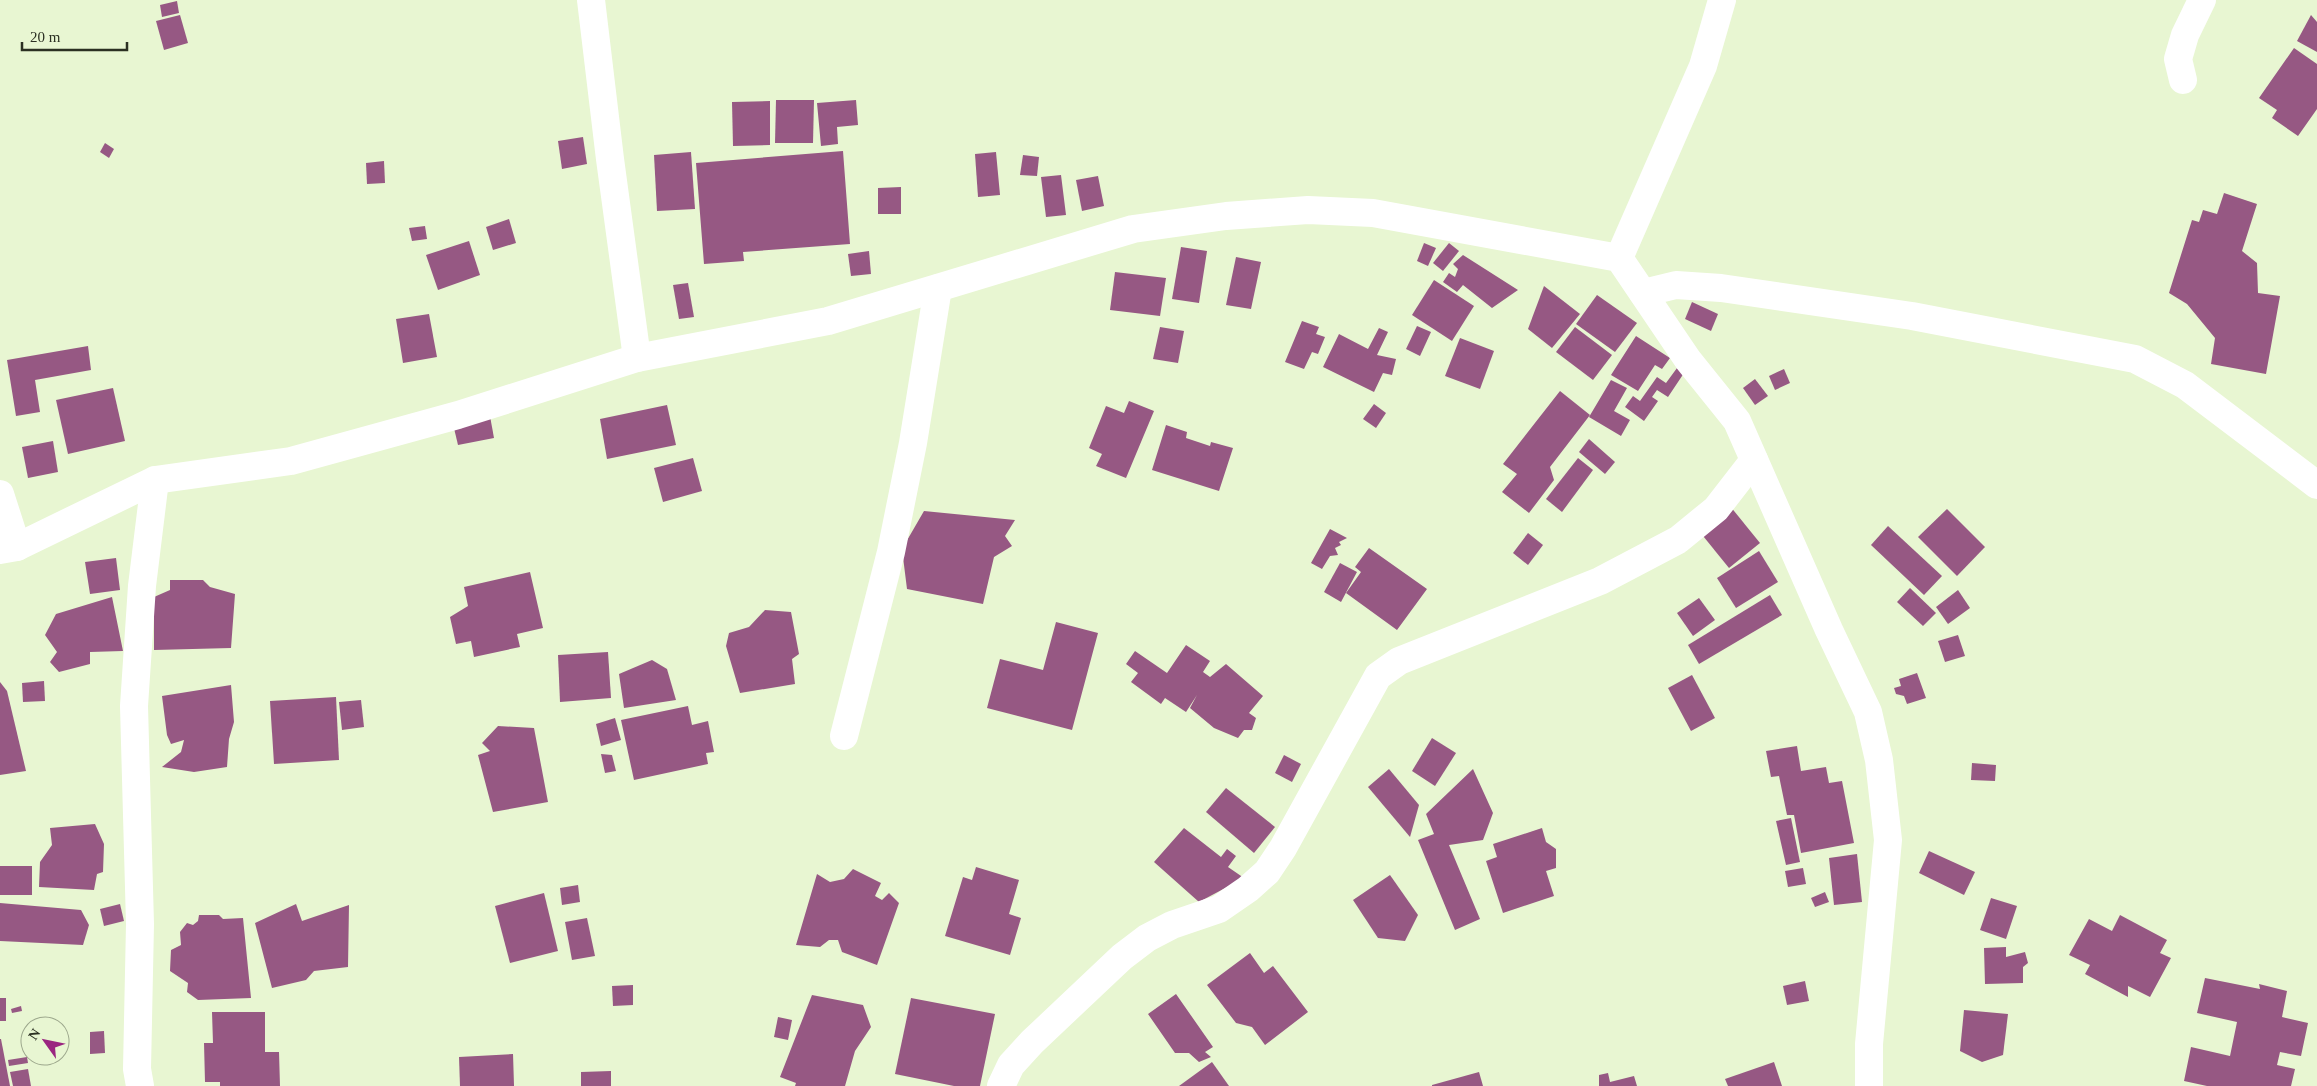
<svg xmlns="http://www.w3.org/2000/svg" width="2317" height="1086" font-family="Georgia,serif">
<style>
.building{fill:#965883}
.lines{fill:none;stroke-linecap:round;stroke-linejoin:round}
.minor{stroke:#fff;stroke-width:28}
</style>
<rect width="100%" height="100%" fill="#e8f6d2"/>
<g class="building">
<polygon points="177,1 179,13 162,17 160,5"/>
<polygon points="180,15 188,43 164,50 156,21"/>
<polygon points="2311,15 2317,22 2317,52 2297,41"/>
<polygon points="2294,48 2317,64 2317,109 2298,136 2272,118 2277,110 2259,98"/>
<polygon points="776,100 814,100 813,143 775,143"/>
<polygon points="856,100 858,125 837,127 838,144 821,146 817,103"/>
<polygon points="770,101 770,145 733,146 732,102"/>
<polygon points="583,137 587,164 562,169 558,141"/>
<polygon points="105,143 114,149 109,158 100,152"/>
<polygon points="843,151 850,244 743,252 744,261 704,264 696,163"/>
<polygon points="691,152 695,209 657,211 654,155"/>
<polygon points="996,152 1000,195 978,197 975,154"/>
<polygon points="1023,155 1039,157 1037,176 1020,175"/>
<polygon points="384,161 385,183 367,184 366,163"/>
<polygon points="1061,175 1066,215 1046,217 1041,177"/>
<polygon points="1098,176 1104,206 1082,211 1076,180"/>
<polygon points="901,187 901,214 878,214 878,188"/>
<polygon points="2224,193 2257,204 2242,251 2257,263 2258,293 2280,296 2266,374 2211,364 2215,338 2187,304 2169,293 2192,220 2199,222 2203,210 2217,214"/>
<polygon points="509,219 516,243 493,250 486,227"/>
<polygon points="425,226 427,239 412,241 409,228"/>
<polygon points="469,241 480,275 438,290 426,255"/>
<polygon points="1424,243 1436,248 1428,266 1417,261"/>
<polygon points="1449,243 1459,251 1443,271 1433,263"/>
<polygon points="1181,247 1207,251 1199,303 1172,299"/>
<polygon points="869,251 871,274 851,276 848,254"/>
<polygon points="1463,255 1518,290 1492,308 1463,285 1457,292 1443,282 1449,273 1455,277 1458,269 1453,264"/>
<polygon points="1236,257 1261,262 1251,309 1226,305"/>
<polygon points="1115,272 1166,278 1160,316 1110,310"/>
<polygon points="1434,280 1474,306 1452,341 1412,315"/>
<polygon points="688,283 694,317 679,319 673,285"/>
<polygon points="1544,286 1580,314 1552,348 1528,329"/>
<polygon points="1597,295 1637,323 1615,352 1576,324"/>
<polygon points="1692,302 1718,314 1711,331 1685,319"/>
<polygon points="429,314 437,357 403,363 396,319"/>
<polygon points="1302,321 1319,327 1316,334 1325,337 1318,354 1312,352 1304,369 1285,362"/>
<polygon points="1417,326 1431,332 1420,356 1406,349"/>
<polygon points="1160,327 1184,331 1178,363 1153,359"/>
<polygon points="1575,327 1612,355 1593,380 1556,352"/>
<polygon points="1379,328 1388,332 1377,355 1396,359 1392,375 1383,373 1374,392 1323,367 1339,334 1368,349"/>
<polygon points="1636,336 1670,358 1662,369 1655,365 1638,391 1611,375"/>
<polygon points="1460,338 1494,351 1480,389 1445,376"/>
<polygon points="88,346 91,370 35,380 40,412 16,416 7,360"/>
<polygon points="1677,368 1684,373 1668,397 1657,390 1652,397 1658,401 1644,421 1625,407 1633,396 1640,401 1657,377 1666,383"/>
<polygon points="1784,369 1790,383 1775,390 1769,376"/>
<polygon points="1755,379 1768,396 1755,405 1743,388"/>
<polygon points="1611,380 1627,388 1614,411 1630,420 1621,436 1589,417"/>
<polygon points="113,388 125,441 68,454 56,400"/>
<polygon points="1560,391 1590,415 1550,467 1554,480 1529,513 1502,492 1517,474 1503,464"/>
<polygon points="1129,401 1154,411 1126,478 1096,466 1102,454 1089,448 1106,406 1124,413"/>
<polygon points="1374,404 1386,413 1376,428 1363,419"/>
<polygon points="667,405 676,445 607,459 600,419"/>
<polygon points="490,416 494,438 458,445 453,424"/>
<polygon points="1166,425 1187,432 1186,438 1210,446 1211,442 1233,448 1219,491 1152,470"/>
<polygon points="1589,439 1615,462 1605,474 1579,452"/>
<polygon points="53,441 58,472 28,478 22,447"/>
<polygon points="693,458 702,491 663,502 654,468"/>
<polygon points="1578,458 1593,470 1562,512 1546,499"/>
<polygon points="1730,506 1760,543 1729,568 1699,531"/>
<polygon points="1947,509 1985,547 1957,576 1918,537"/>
<polygon points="924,511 1015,520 1005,536 1012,546 994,557 983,604 907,589 902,549"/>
<polygon points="1888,526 1942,576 1924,595 1871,545"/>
<polygon points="1330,529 1347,538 1339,542 1341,545 1335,548 1338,555 1330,556 1322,569 1311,563"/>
<polygon points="1528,533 1543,545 1528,565 1513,553"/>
<polygon points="1369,548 1427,589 1397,630 1346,593 1361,572 1355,567"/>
<polygon points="1759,551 1778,582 1736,608 1717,578"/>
<polygon points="116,558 120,590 90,594 85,562"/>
<polygon points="1340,563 1357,572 1341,602 1324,592"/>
<polygon points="530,572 543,628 517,634 520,647 474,657 471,641 456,644 450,617 468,606 464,587"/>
<polygon points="170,580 203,580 210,587 235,594 231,648 154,650 154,597 170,590"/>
<polygon points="1910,588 1936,613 1923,626 1897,602"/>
<polygon points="1958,590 1970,608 1948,624 1936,607"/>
<polygon points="1770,595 1782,615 1699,664 1688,645"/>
<polygon points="112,597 123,651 90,652 90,664 59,672 50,662 57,652 45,635 56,614"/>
<polygon points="1699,598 1715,620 1693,636 1677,613"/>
<polygon points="765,610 791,612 799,654 792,659 795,684 740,693 726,646 729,633 749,627"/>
<polygon points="1056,622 1098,633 1072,730 987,708 1000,659 1043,670"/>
<polygon points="1958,635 1965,656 1945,662 1938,641"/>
<polygon points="1186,645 1210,661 1203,672 1210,677 1226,664 1263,696 1249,713 1256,718 1252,730 1244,730 1238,738 1214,728 1190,708 1197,695 1186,712 1165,698 1161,704 1131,682 1138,673 1126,664 1135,651 1167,673"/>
<polygon points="608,652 611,698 560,702 558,655"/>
<polygon points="652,660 667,669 676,700 624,708 619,674"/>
<polygon points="1917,673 1926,698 1907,704 1904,696 1896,694 1894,688 1901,686 1899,679"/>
<polygon points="1692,675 1715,718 1691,731 1668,688"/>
<polygon points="44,681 45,701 23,702 22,683"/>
<polygon points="0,682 7,691 26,771 0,775"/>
<polygon points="231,685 234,722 229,739 227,767 194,772 162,767 181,752 184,740 171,744 167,735 162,696"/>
<polygon points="336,697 339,760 274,764 270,701"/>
<polygon points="361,700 364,727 342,730 339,702"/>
<polygon points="688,706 692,725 708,721 714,752 706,753 708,764 634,780 621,720"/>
<polygon points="615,718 621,740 601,746 596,724"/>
<polygon points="498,726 534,728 548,802 493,812 478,755 490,751 482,743"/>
<polygon points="1432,738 1456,753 1435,786 1412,771"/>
<polygon points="1797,746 1801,771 1826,767 1829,783 1842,781 1854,843 1801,853 1794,815 1787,815 1779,776 1771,777 1766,751"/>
<polygon points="601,754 612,755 616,771 605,773"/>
<polygon points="1284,755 1301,764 1292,782 1275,773"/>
<polygon points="1972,763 1996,765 1995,781 1971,780"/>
<polygon points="1389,769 1419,805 1410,837 1368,787"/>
<polygon points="1473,769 1493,813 1483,840 1449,845 1480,919 1455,930 1418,840 1434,834 1426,814"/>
<polygon points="1226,788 1275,827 1254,853 1206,812"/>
<polygon points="1791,818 1800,862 1786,865 1776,821"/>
<polygon points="95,824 104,844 103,872 97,874 94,890 39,887 40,862 52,845 50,828"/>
<polygon points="1184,828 1221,857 1227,849 1236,856 1228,867 1244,878 1199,902 1154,862"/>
<polygon points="1542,828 1546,842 1556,849 1556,868 1546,871 1554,896 1503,913 1486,861 1497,857 1493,844"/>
<polygon points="1929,851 1975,872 1964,895 1919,873"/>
<polygon points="1857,854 1862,902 1834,905 1829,858"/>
<rect x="0" y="866" width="32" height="29"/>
<polygon points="976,867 1019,880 1009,914 1021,918 1010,955 945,936 963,877 972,880"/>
<polygon points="1803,868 1806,884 1788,887 1785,871"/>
<polygon points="853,869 881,883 875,896 882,900 889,893 899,903 877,965 842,952 838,940 829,940 820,947 796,945 817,874 830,882 844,879"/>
<polygon points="1390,875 1418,915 1405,941 1378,938 1353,900"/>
<polygon points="578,885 580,902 562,905 560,888"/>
<polygon points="1825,892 1829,902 1815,907 1811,898"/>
<polygon points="544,893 558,951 510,963 495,906"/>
<polygon points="1991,898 2017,906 2006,939 1980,930"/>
<polygon points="0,903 81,910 89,925 83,945 0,941"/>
<polygon points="120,904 124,921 104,926 100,909"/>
<polygon points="296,904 302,921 349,905 348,967 314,971 306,980 272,988 255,923"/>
<polygon points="199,915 219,915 223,919 243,918 251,998 198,1000 187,992 188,983 170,971 171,950 181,945 180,932 187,923 193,925 198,921"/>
<polygon points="2120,915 2167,940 2160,953 2171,958 2150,997 2128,986 2128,997 2085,974 2090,965 2069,955 2089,919 2112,931"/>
<polygon points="587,918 595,956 572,960 565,922"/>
<polygon points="2006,947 2006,957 2025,952 2028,963 2023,967 2023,983 1985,984 1984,948"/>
<polygon points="1250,953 1264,973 1273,966 1308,1012 1265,1045 1252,1027 1236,1023 1207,985"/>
<polygon points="2205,978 2260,989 2259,984 2287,991 2282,1017 2308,1023 2301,1056 2280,1052 2277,1065 2295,1069 2291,1086 2207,1086 2184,1081 2191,1047 2230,1056 2237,1022 2197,1013"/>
<polygon points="1805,981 1809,1001 1787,1005 1783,986"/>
<polygon points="633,985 633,1005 613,1006 612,986"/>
<polygon points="1176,994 1213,1047 1205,1052 1211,1057 1199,1062 1189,1053 1175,1053 1148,1014"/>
<polygon points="812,995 863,1005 871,1027 855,1051 845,1086 795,1086 796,1083 780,1077"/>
<rect x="0" y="998" width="6" height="23"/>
<polygon points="911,998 995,1014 980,1086 954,1086 895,1074"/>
<polygon points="21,1006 22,1011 12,1013 11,1009"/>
<polygon points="1964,1010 2008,1014 2003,1055 1982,1062 1960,1051"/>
<polygon points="212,1012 265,1012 265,1052 279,1052 280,1086 220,1086 220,1082 205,1082 204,1043 213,1043"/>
<polygon points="778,1017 792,1020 788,1040 774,1037"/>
<polygon points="104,1031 105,1053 90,1054 90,1032"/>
<polygon points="0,1039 1,1039 10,1086 0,1086"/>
<polygon points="513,1054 514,1086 460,1086 459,1057"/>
<polygon points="27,1057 28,1063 9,1066 8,1060"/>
<polygon points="1212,1062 1229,1086 1179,1086"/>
<polygon points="1774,1062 1782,1086 1728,1086 1725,1079"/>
<polygon points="28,1069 31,1086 13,1086 10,1072"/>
<polygon points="611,1071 611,1086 581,1086 581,1072"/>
<polygon points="1479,1072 1483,1086 1432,1086 1432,1085"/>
<polygon points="1608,1073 1610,1082 1634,1076 1637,1086 1599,1086 1599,1075"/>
</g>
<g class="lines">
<g class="minor">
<polyline points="591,0 610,159 637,358"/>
<polyline points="2183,80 2178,59 2185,35 2202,0"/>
<polyline points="1619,258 1703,66 1722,0"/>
<polyline points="1643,293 1676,285 1721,288 1912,316 2135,359 2185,385 2317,485"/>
<polyline points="0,494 17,547"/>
<polyline points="0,550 17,547 155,480 291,461 458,415 637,358 828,321 1133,229 1226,216 1308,210 1373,213 1619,258 1688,360 1737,421 1829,630 1868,712 1879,760 1888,840 1869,1044 1869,1086"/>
<polyline points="844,736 891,552 913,443 938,288"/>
<polyline points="140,1086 137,1069 140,924 134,706 142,586 155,480"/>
<polyline points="1001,1086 1011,1065 1032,1042 1122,957 1147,938 1172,925 1219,909 1248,889 1267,872 1283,848 1378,676 1399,661 1600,581 1678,540 1716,509 1754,460"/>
</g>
</g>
<g transform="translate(45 1041) rotate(303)"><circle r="24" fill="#e8f6d2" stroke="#9ca78c"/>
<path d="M0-4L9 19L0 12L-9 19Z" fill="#9a2580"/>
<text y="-8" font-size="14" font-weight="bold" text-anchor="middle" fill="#2b3022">N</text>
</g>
<path d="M22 42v8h105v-8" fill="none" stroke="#2b3022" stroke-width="2.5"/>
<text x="30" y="42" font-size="15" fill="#2b3022" stroke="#e8f6d2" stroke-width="4" paint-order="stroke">20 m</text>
</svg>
